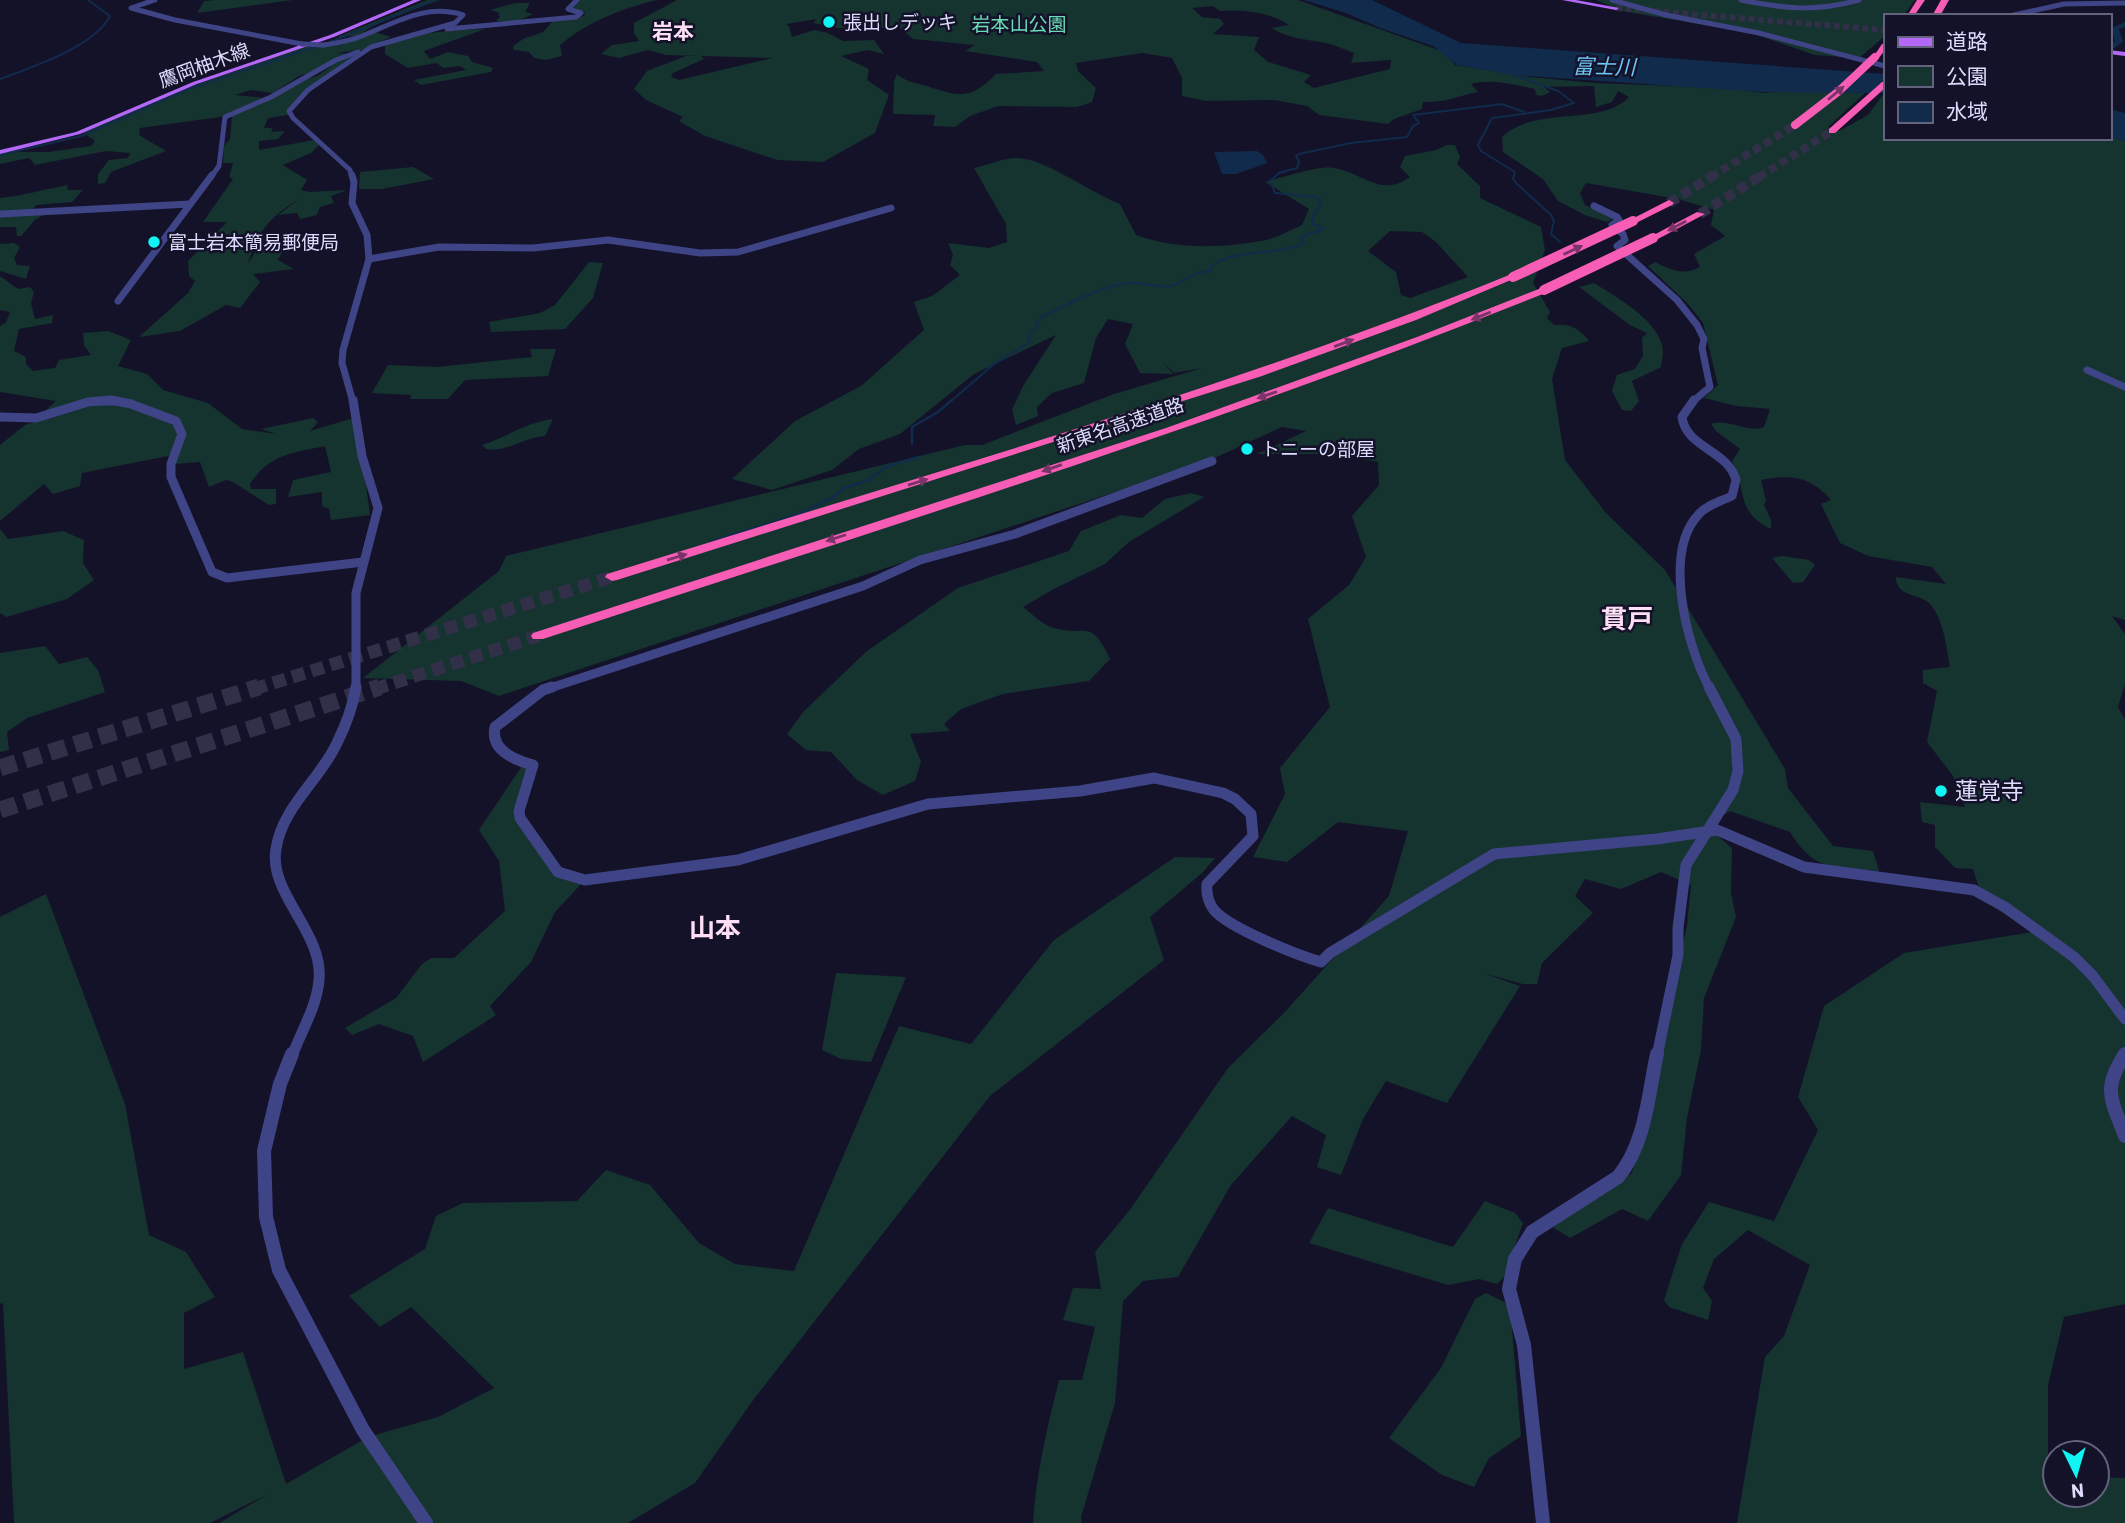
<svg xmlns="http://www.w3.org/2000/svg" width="2125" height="1523" font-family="Barlow,'Noto Sans JP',sans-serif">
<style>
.green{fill:#15332f;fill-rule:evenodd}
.water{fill:#102b4b}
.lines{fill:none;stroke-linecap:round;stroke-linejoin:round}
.stream-far1{stroke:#102b4b;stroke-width:2}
.stream{stroke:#102b4b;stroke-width:2.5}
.river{fill:#102b4b;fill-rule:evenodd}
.major-tunnel{stroke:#323049;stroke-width:6;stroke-dasharray:6 3.5;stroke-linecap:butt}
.highway-tunnel-far3{stroke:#323049;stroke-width:8;stroke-dasharray:8 4.5;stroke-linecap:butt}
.highway-tunnel-far2{stroke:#323049;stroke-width:10;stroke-dasharray:10 5;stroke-linecap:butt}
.highway-tunnel-far1{stroke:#323049;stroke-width:13;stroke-dasharray:13 7;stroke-linecap:butt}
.highway-tunnel{stroke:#323049;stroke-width:17;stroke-dasharray:17 9;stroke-linecap:butt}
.minor-far4{stroke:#3f4486;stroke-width:5}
.minor-far3{stroke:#3f4486;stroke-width:7}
.minor-far2{stroke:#3f4486;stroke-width:9}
.minor-far1{stroke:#3f4486;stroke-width:11}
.minor{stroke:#3f4486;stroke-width:14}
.major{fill:#b468f8;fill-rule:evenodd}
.highway{fill:#f85db6;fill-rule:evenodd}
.minor-bridge{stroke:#3f4486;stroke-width:5}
.highway-bridge-far1{stroke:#f85db6;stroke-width:8}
.highway-bridge{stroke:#f85db6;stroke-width:10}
.oneway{fill:#7b3468}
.poi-dot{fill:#11f4f4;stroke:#141229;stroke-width:2.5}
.labels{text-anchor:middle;stroke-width:5;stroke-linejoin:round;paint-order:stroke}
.far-poi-label{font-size:19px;fill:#dddcfd;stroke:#141229;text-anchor:start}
.far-park-label{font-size:19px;fill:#6adcb4;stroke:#141229}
.far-street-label{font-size:19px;fill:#dddcfd;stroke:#141229}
.far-quarter-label{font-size:21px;font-weight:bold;fill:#fddef5;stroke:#141229}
.far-water-label{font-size:21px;font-style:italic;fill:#6fc6f8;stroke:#141229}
.poi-label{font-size:23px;fill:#dddcfd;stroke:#141229;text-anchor:start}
.quarter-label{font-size:26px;font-weight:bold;fill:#fddef5;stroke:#141229}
</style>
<rect width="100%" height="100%" fill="#141229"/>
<g class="green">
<polygon points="216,0 293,0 197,13 204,1"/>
<polygon points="427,0 440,0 386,18 357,36 337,37"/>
<path d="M579,0h78c-34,8 -70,22 -97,45l2,11 -16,4 -12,-2 -5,-6 -15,-2 -1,-4 10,-7 20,-7 10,-11 31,-5 1,-4 -13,-4z"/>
<path d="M677,0h621l146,52 11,13 75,12 65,6 131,5 37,5 34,-3 68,3 -37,34 11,4 29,-16 17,-23v46l224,-2 16,5v479l-13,-4 13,18v50l-7,23 7,13v584l-61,13 -16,68v91h7v19h42v-18l28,1v45h-388l28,-166 19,-21 26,-71 -62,-35 -34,29 -11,29 9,13 -4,19 -39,-13 -5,-7 18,-56 27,-42 65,19 44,-91 -20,-33 26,-91 80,-53 128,-21 -49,-32 -10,-31 -18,-1 -20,-21v-22l-13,-3 -2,-20 45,5 -12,-31 -26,-34 10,-51 -14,-8v-13l27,-3c-4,-21 -6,-48 -21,-64 -11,-10 -33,-6 -33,-26l50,7 -14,-17 -64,-11 -28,-13 -19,-39 10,-4c-20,-24 -41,-26 -70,-20l5,21 -2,4 7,15v9c-36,-18 -23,-37 -39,-68l8,-12 -24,-18 -5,-7c19,-6 35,10 53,3l6,-18 -34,-3 -32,-8 14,-13 -15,-62 -15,-19 -40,-38 7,-4c16,8 29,14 45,5l-6,-13 31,-18 -14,-11 3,-15 -36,-11 -92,-16 -6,10 5,12 28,14 -6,3 -22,-7 -27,-14 -15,-22 -40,-27 -1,-15c33,-32 99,-10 127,-40l-11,-6 -6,11 -16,5 -2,-21 -50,1 6,5 -8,4 -6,-1 -1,-6c-18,-4 -46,-11 -64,-5l7,8c-21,4 -33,11 -55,10l-1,7 -28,10 -6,5 -69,-9 -12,-9 -33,-6 -68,1 -24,-5v-18l-10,-20 -30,-5 -66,10 2,8 18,17 -4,14 -15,5 -79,-1 -28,10 -15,11 -22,-1 2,-11 -42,-1 1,-33 3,-7c9,8 19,9 30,12 32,11 44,14 69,-12l48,-3 -7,-9 -72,-11 10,-6 -62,-6 -13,-11h-63l-24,-5 4,-4 -31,5 3,2 3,11 22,-7 14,3 15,8 31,-1 10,14 -16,-4 -27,6 28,13 -2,11 22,15 -14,38 -52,29 -46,-2 -72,-24 -26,-15 4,-4 -37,-17 -12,-11 13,-18 39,-15h15l3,3 -31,14 -2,4 8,3 94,-22 -107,-3 -18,-5 -29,8 -18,-4 11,-9 27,-4 -5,-8v-10zM1213,6l7,5c22,-2 50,1 69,14l-17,3c13,10 38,12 54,15 10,2 19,7 28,10l-3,10 40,-3 -1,9 -76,19 -10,-6 7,-7 -43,-13 -14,-12 5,-13 -46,-3 11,-10 -4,-5 -18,-2 -10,-9z"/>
<polygon points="1596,0 1915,0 1903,16 1885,16 1885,36 1859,58 1815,55 1751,33 1622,11"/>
<polygon points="515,3 530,3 525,12 533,14 514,23 496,21 500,17 498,12 490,10"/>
<path d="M485,29l-61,22 6,8 18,-7 20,4 4,6 21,6 -2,4 -70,13 -7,-5 52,-10 -6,-4 -17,2 -6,-5 -29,5 -23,-14v-9c29,-14 68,-14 100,-16z"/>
<path d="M375,32l16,5 -30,13 -25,3 20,1 -66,54 -2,7 -20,3 -4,10h9l-2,4 14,-1 -7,8 -19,2v9l55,-10 5,5 -8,8 -28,12 24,15 -6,10 9,2 37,-2 -16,6 3,7 -14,4 -3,8 -17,4 -3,-6 -19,2 21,-16c-29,18 -41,31 -51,65l18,-31 25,2 -13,25 16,9 -41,5 7,8 -20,26 -14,-3 -46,26 -41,6 49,-44 7,-12 -6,-5 -1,-15 39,-39h-24l30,-43 -4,-2 4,-14h-10l1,-17 6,-7 2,-24 60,-31 25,-8 15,-10 -33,10 -26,17 -22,-3 -16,5 30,3 -45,19 -80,11 -1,7 27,16 -55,21 -6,11 -7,1v-10l11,-14 19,-2 2,-5 -24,-2 -71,14 -6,-7 -29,6v-11l5,-1h43l43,-6 4,-5 -13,-9 119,-49 104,-36 36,-3z"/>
<path d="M1447,145h8l5,12 -3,7 23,22v12l61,29 4,23 -12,33 17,29 -3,6 7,7c17,-1 25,3 35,16l-27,7 -10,31 13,81 41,53 59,57 120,199 3,19 45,58 40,5 6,20c-43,-4 -64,2 -89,-39l-60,-21 -24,15 26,22 -1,45 5,24 -32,81 -3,52 -14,68 -6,57 -33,46 -26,-12 -52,29 -19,-12 81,-53 26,-102 14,-83 15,-62 4,-41 -30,-13 -40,17 -36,-10 -10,17 18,17 -51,50 -5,21h-14l-40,-11 37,13 -73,117 -61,-22 -23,38 -22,56 -24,-8 9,-32 -34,-19 -61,69 -53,92 -35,4 -20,20 -8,102 -34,114 1,6h-49c3,-49 14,-95 26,-143h23l13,-53 -32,-7 10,-32 28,1 -6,-37 34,-41 99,-143 56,-55 105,-117 19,-65 -70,-9 -51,40 -34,-5 32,-63 -5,-26 50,-61 -22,-88 41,-34 17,-28 -14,-41 27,-31 -1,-23 -42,-8h-79l49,-23 -24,-4 -76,35 -707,234 -38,-15 -98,-3 136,-107 7,-15 459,-111h17l132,-51 88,-26 -28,5 -11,-11 10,12 -33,-1 -15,-29 8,-20 -25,-5 -12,19 -12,45 -32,10 -15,14 1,9 -22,9 -4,-15 11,-24 33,-51 -82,39 -74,60 -41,15 -27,21 -60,20 -40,-11 63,-58 66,-35 63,-56 -10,-28 18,-6 28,-21 -10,-10 3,-10 -5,-12 41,5 18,-6 -1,-18 -32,-56c14,-3 29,-10 42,-10 27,-1 75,35 104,46l16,31c40,15 89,13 130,5 12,-3 25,-10 36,-15l7,-16 -44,-27c17,-4 53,-17 69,-14 30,5 46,30 76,9l-10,-10 5,-11 31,-6zM1390,231l32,1 14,10 32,35 -58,21 -9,-3 -5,-23 -28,-21z"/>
<polygon points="413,167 434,179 382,189 359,189 360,172"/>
<path d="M68,185l-1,5h16l-11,12 -36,3 -4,6 14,2 -11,7 -14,16h-4l-1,-9h-16v-29c23,-2 45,-9 68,-13z"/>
<polygon points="14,243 20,247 14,258 17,265 30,266 26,279 0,271 0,244"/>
<polygon points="589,262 603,263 593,298 565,329 491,332 489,322 540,313 555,305"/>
<path d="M0,276l18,13 12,-2 4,5 -3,11 4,16 18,-4 -1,8 -33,6 -5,22 12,6v7l7,7 22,-3 4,-8 32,-5 -7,-10 -1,-12 25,-2 23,9 -13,26 29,8 16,16 45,13 34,26 35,5 -16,-5 52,-11 5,4 -8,9 47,-14 13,98 -39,5 -2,-11 -7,-3v-14l-34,5 5,-17 38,-8 -6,-26c-32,7 -56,8 -75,38l1,5h25v15l-7,1 -36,-23 -7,-2 -17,7 -9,-25 -25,2 2,-15 -9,7 -86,17 -2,13 -27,8 -9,-10 -44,37v-76l25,-20 16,-5 4,-9 11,-10 -56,-9v-66l6,-4 4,-10 -10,-2z"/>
<path d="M1594,283c22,14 61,35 68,62 2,7 0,15 -1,22l-29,14 7,20 -8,10 -9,-1 -10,-19 5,-16 18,-6 8,-13 -1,-18 5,-5 -17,-8 -51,-38z"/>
<polygon points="530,349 556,349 548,376 465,380 448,399 410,399 411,395 372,393 388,365 437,367 532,357"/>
<path d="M553,419l-8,17c-21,1 -38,17 -59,13l-4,-4c25,-8 45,-23 71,-26z"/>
<path d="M1191,493l13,4 -75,45 -24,22 -53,26 -29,17c8,6 19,17 28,20 36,12 38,-12 59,32l-21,22 -86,13 -42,15 -17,15 6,7 -40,3 11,28 -6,19 -32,14 -26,-15 -26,-28 -25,-2 -19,-16 17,-23 63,-60 91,-63 111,-37 12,-20 40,-16 21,3 23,-19z"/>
<polygon points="0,529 8,539 63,531 84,540 83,563 94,580 67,599 7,617 0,613"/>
<polygon points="1782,556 1809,560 1815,565 1803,582 1793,583 1772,558"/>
<polygon points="45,646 59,664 87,657 98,670 105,692 27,718 7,732 9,750 0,752 0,653"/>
<polygon points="522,766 532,770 520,818 558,872 585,880 555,912 531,962 490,1006 496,1015 423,1062 413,1036 379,1024 352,1035 345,1028 396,998 422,964 431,958 454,958 505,911 499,861 479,830"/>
<polygon points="1175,857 1215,858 1202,873 1150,917 1164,960 990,1096 754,1399 695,1483 628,1523 219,1523 268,1494 210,1523 14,1523 3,1304 0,1303 0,917 46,894 125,1104 149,1235 186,1252 215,1297 184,1313 184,1369 243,1352 286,1484 368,1437 438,1417 494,1388 411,1307 380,1327 349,1296 425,1249 436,1216 463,1203 577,1201 606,1170 650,1185 699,1243 735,1264 794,1271 899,1026 971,1044 1054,940"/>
<polygon points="836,973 906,977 871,1062 841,1059 822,1050"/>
<polygon points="1485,1201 1515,1213 1523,1223 1504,1277 1497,1284 1479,1279 1448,1285 1309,1243 1328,1208 1453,1247"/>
<polygon points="1486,1293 1510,1305 1521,1436 1489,1458 1474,1487 1442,1475 1389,1438 1441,1368 1475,1299"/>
</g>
<g class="water">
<polygon points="1304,0 1372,0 1461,43 1885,74 1885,93 1762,92 1513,75 1457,65 1433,46 1380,28 1346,13"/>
<polygon points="2109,109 2125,113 2125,141 2109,136"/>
<polygon points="1257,151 1263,155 1267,163 1236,174 1222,174 1214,152"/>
</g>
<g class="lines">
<g class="stream-far1">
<polyline points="330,42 435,0"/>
<polyline points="1511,74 1558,91 1574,103 1551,110 1492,118 1478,145 1481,151 1515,172 1513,179 1517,184 1551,215 1554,221 1551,234 1560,242"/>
<path d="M0,79c32,-12 94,-32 110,-63l-22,-16"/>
<polyline points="0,155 81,136 186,90 314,47"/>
<path d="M950,402l44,-38 36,-22 -2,-8 9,-6 -1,-5 7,-7c27,-12 61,-33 91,-33 15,0 28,7 43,1 16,-7 13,-12 34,-13v-5c28,-19 63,-9 93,-23l-4,-6 24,-8 -11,-5 -1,-7 10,-15 -5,-5 -42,-4 -5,-12 9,-8 18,-5 2,-6 -3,-6 3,-2 52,-11 56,-6 6,-11 6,-3 -6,-8 89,-11 22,8"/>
</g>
<g class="stream">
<polyline points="912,444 912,427 938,412 952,400"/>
<polyline points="710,542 796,515 832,498 844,488 869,480 886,467 918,457"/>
</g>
<polygon class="river" points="2125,22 2125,27 2119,29 2123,42 2109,52 2109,46 2115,41 2111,28"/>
<polyline class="major-tunnel" points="1616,8 1885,30"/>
<g class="highway-tunnel-far3">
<polyline points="1711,177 1795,125"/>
<polyline points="1759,177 1832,131"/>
</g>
<g class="highway-tunnel-far2">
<polyline points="1669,203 1714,175"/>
<polyline points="1700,214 1762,175"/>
</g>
<g class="highway-tunnel-far1">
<polyline points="254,689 612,577"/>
<polyline points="375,689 538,636"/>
</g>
<g class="highway-tunnel">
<polyline points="0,768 259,687"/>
<polyline points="0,810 380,687"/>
</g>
<g class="minor-far4">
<polyline points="155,0 131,8 175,20 302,44"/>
<polyline points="1612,0 1666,15 1759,33 1885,66"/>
<path d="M1741,0c45,9 74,12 118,0"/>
<polyline points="2009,16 2064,4 2125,3"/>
<polyline points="447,29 576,17 581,13 568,9 577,0"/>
<path d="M324,45c13,-2 26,-4 38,-9 33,-13 64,-33 101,-21l-8,8 -84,24 -63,43 -19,21 4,7 57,52 2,7"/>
<polyline points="211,177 219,166 225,117 271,97 336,60 358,52"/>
</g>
<g class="minor-far3">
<polyline points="352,175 354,182 352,203 367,235 369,259 343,350 342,363 353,402"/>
<polyline points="1594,206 1617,217 1619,220 1612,225 1623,234 1625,240 1617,246 1677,300 1697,325 1704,339 1702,348 1710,387 1692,402"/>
<polyline points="0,214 190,204"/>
<polyline points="369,259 439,247 533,248 608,240 700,253 738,252 891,208"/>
<polyline points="118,301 212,175"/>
<polyline points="2087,370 2125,387"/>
<polyline points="91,402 120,402"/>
</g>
<g class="minor-far2">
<polyline points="353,400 362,456 378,508 356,593 356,689"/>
<path d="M1694,400l-12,17c4,31 46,33 54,63l-4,16c-11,5 -25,9 -33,18 -37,38 -12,134 11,175"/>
<polyline points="0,417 36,418 88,402 111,400 131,404 176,421 182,434 171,464 171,477 212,572 227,578 363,562"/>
<polyline points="547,689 863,586 920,560 1015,534 1212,461"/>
</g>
<g class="minor-far1">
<path d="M552,687l-9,3 -48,37c-5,23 19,33 38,38l-14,46 1,7 38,54 27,8 153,-20 190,-56 152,-13 74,-13 69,15 12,6 16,15 2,22 -46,48c-1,10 1,18 7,26 15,18 83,45 107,52l9,-9 164,-99 163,-15 60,-9 87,37 170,23 31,17 69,50 19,19 32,43"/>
<path d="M292,1056c9,-24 25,-50 27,-76 5,-47 -51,-87 -43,-131 6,-42 44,-69 61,-106 8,-16 16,-38 19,-56"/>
<polyline points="1657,1056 1678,955 1678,928 1686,865 1733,790 1738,771 1736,739 1709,687"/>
<polyline points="2123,1056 2125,1053"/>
</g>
<g class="minor">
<polyline points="292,1054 280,1084 264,1151 266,1217 279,1270 363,1430 426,1523"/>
<path d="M2125,1054c-23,36 -14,44 0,82"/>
<path d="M1543,1523l-19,-178 -15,-56 6,-30 17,-27 86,-55c28,-34 30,-82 39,-123"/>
</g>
<g class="major">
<polygon points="413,0 421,0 334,37 197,84 80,134 0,154 0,150 76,132 193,82 330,35"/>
<polygon points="1562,0 1576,0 1619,8 1616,10"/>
<polygon points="2109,50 2125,52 2125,56 2109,54"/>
</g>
<g class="highway">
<polygon points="1917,0 1925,0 1914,16 1907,16"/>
<polygon points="1941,0 1949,0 1940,16 1932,16"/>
<polygon points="1882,44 1885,44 1885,50 1878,59 1872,59"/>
<polygon points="1882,82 1885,82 1885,88 1835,133 1829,133 1829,129"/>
<polygon points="1669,200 1674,203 1672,205 1636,223 1628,221"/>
<polygon points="1697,212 1705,214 1656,240 1648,238"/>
<path d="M1509,275l9,2 -102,43 -154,56 -645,204 -5,1 -7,-4 2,-3c302,-95 609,-180 902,-299z"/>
<path d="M1544,287l5,3 -1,2c-330,133 -668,237 -1005,347h-10l-2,-3 2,-3 633,-205 251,-91z"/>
</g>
<polyline class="minor-bridge" points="302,44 324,45"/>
<polyline class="highway-bridge-far1" points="1795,125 1839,91 1875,57"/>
<g class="highway-bridge">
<polyline points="1513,277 1633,221"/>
<polyline points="1544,290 1653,238"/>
</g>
</g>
<defs><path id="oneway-solid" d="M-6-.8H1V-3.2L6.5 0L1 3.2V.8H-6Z" transform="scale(1.75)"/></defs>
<g class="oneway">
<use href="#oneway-solid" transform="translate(1836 93) rotate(-40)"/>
<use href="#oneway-solid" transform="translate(1677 226) rotate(152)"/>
<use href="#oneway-solid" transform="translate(1573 250) rotate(-25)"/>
<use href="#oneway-solid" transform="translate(1481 316) rotate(158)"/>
<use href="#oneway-solid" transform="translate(1344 343) rotate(-20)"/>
<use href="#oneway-solid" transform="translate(1267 395) rotate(161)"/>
<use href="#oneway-solid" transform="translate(1052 468) rotate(161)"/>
<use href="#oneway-solid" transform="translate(918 482) rotate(-17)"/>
<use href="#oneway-solid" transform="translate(836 538) rotate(162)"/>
<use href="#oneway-solid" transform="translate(677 557) rotate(-17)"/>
</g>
<g class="poi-dot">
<circle cx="829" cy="22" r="7"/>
<circle cx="154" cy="242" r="7"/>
<circle cx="1247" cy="449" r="7"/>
<circle cx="1941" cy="791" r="7"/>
</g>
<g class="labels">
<g class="far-poi-label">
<text x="843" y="29">張出しデッキ</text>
<text x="168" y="249">富士岩本簡易郵便局</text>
<text x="1261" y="456">トニーの部屋</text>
</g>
<g class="far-park-label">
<text x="1019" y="31">岩本山公園</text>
</g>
<g class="far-street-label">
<text transform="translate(204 65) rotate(-20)" y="7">鷹岡柚木線</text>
<text transform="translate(1120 425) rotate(-19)" y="7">新東名高速道路</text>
</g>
<g class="far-quarter-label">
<text x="673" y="39">岩本</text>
</g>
<g class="far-water-label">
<text transform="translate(1604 67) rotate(1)" y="7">富士川</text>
</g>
<g class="poi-label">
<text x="1955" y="799">蓮覚寺</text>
</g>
<g class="quarter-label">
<text x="1627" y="628">貫戸</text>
<text x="715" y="937">山本</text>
</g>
</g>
<rect x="1884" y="14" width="228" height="126" fill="#141229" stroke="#64637e" stroke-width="2"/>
<rect x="1898" y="37" width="35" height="10" fill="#b468f8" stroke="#64637e" stroke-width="2"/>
<text x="1946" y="49" font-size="21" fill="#dddcfd">道路</text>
<rect x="1898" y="66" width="35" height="21" fill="#15332f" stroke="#64637e" stroke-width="2"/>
<text x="1946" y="84" font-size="21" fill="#dddcfd">公園</text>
<rect x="1898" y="102" width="35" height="21" fill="#102b4b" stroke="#64637e" stroke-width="2"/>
<text x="1946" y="119" font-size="21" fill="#dddcfd">水域</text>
<g transform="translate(2076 1474) rotate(175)"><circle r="33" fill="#141229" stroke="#64637e" stroke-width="2"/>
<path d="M0-5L12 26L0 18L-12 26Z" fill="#11f4f4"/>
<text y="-10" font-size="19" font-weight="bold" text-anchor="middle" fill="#dddcfd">N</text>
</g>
</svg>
